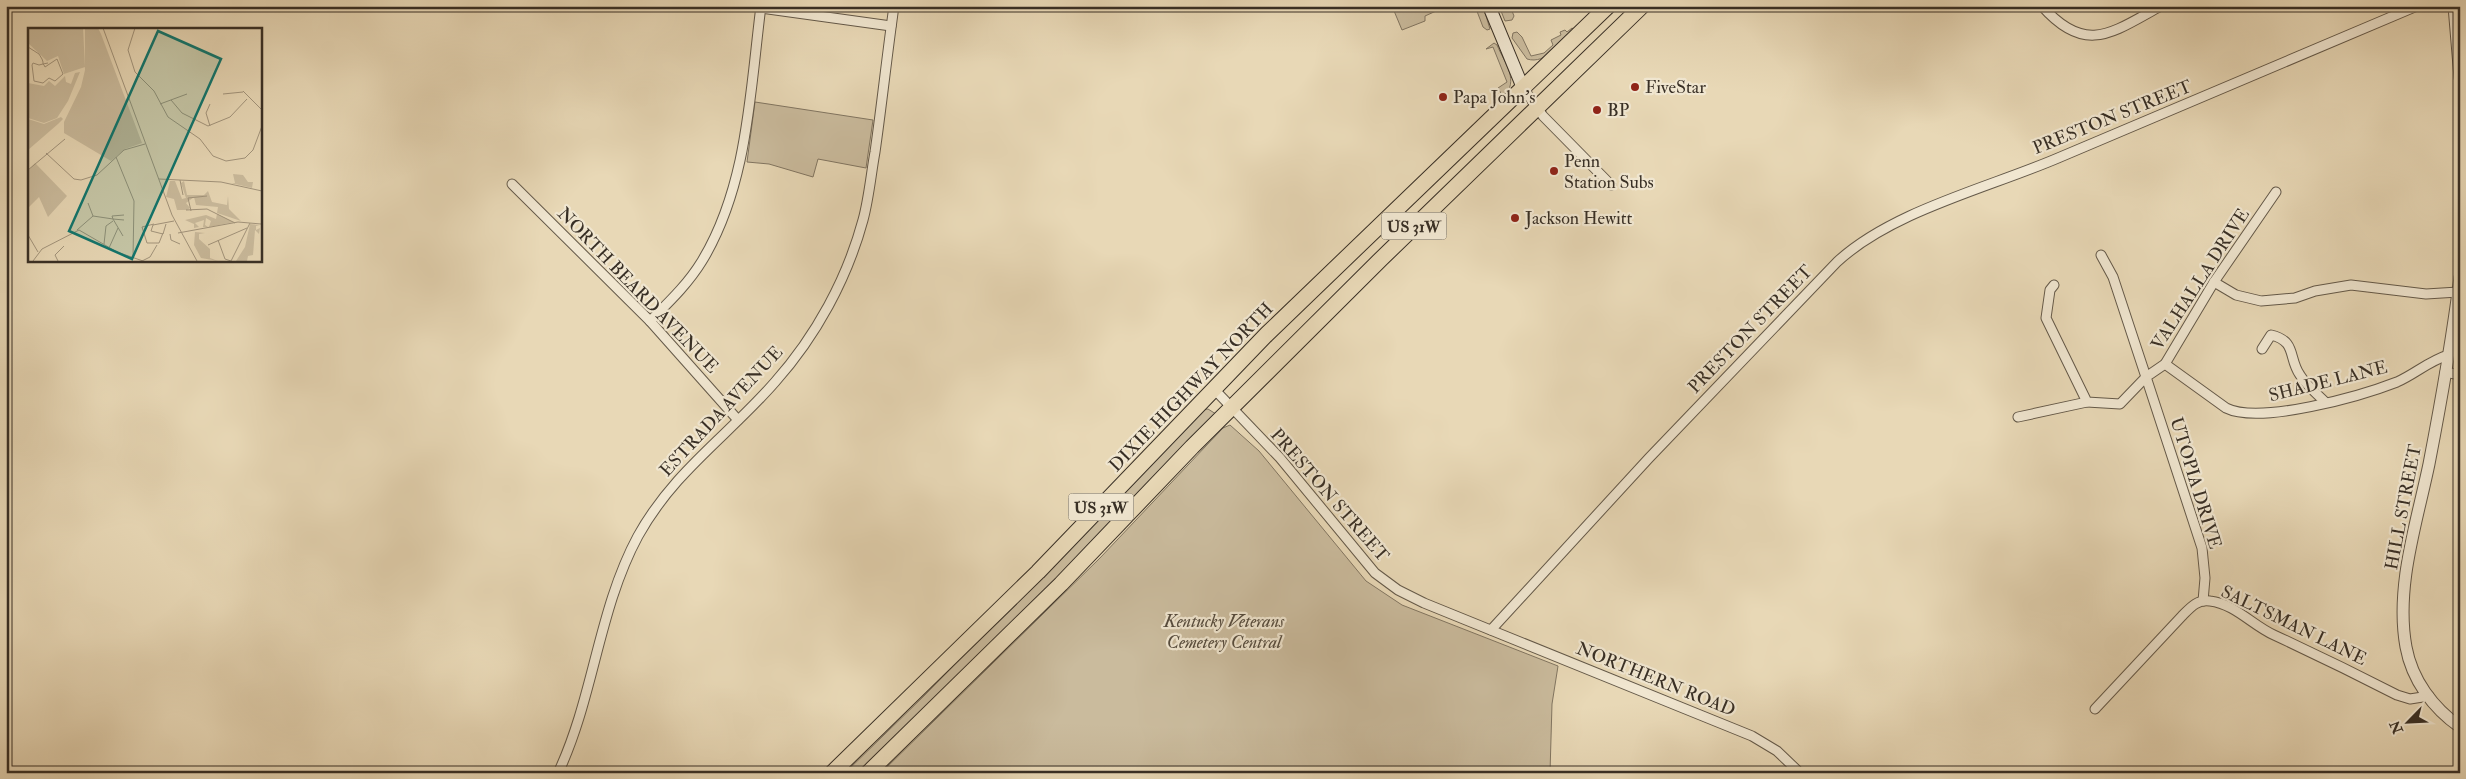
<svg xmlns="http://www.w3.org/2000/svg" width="2466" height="779" font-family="'IM FELL Double Pica',serif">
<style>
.green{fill:#cabb9d;stroke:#817561}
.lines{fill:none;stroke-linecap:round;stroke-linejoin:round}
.minor-casing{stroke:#645949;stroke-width:11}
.tertiary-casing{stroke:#645949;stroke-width:13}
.secondary-casing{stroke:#382f25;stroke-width:14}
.trunk-casing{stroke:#382f25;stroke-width:17}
.minor{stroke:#f0e6d0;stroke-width:9}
.tertiary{stroke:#f0e6d0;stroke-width:11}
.secondary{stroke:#f0e6d0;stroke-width:12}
.trunk{stroke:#e8d8b6;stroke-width:15}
.poi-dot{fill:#8f2418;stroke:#f0e6d0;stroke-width:2}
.labels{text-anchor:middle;stroke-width:4.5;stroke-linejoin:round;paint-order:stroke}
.shield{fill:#f0e6d0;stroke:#6f6658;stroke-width:1}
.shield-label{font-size:16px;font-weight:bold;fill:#382f25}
.poi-label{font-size:18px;fill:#382f25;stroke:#f0e6d0;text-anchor:start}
.street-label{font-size:18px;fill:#382f25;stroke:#f0e6d0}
.park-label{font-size:18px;font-style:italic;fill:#554b3d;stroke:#f0e6d0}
.inset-road{fill:none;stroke:#a2947c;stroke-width:1}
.view{fill:#0f766e;fill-opacity:0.15;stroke:#0f766e;stroke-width:2.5}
.inset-edge{fill:none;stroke:#382f25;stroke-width:2.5}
</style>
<rect width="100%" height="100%" fill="#e8d8b6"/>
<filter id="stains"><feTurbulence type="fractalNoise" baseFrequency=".004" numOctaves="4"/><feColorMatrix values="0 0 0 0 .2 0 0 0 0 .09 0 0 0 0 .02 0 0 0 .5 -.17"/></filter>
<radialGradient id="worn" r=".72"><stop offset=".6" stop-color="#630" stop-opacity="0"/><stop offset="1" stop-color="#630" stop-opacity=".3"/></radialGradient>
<g class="green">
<polygon points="1392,6 1445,6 1445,7 1425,16 1425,21 1402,30"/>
<polygon points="1475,6 1483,6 1490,29 1487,30 1483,27"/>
<polygon points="1499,6 1510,6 1514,16 1512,20 1505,21"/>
<path d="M1572,28l3,2c-13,12 -29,35 -48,29l-15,-21 1,-5 4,-1 5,5 9,19 13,-3 9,-8 -2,-5 10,-5 -1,-3 5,-2 2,2z"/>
<path d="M1494,43l3,2c8,19 23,36 6,52l-5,-9 9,-6 -14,-35 -7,2z"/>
<polygon points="755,102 873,120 866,168 818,159 813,177 769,164 747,162"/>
<polygon points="1208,409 1216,414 1035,601 859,773 845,773 924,696 1202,410"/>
<polygon points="1230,425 1259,451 1366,581 1402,605 1558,666 1552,704 1550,773 881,773 1100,558 1223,428"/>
</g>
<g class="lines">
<g class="minor-casing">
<g id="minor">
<path d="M2042,6c44,50 71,26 119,0"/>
<polyline points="761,8 891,26"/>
<polyline points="1523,88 1543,116 1611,185"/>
<polyline points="512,184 650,321 738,420"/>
<polyline points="2214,282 2236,295 2261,301 2295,298 2315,291 2351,285 2426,294 2458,292"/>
<polyline points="2054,285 2050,290 2046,318 2087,402 2120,404 2146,377 2113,277 2101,255"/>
<path d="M650,321c19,-19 38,-37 52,-60 46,-76 48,-170 59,-255"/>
<path d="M2262,349l9,-14c26,6 17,23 29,40 6,10 16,18 25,27"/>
<path d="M2165,364l61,44c34,17 135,-12 171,-26 18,-8 32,-21 51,-27"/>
<polyline points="2445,372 2460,375"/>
<polyline points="1214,389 1280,458 1375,573 1398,590 1424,603 1752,736 1777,751 1800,773"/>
<polyline points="2018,417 2087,402"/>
<polyline points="2203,601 2205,578 2202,548 2146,377 2165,364 2214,282 2276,192"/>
<path d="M1491,630l158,-172 188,-196c55,-51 151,-74 221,-104 119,-51 239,-101 359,-152"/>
<path d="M2095,709l87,-93c8,-8 15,-17 28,-15 25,3 42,24 64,34 41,19 82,39 123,60l13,4 19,-3"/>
<path d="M558,773c36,-76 40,-163 80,-237 36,-65 90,-100 137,-154 41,-46 72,-103 88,-162 6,-22 8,-46 12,-68 7,-49 12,-97 19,-146"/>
</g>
</g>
<g class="tertiary-casing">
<g id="tertiary">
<polyline points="2454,6 2460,78"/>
<path d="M2460,277c-8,63 -19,125 -31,187 -12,58 -34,123 -23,183 6,33 27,61 54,80"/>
</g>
</g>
<g class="secondary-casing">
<polyline id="secondary" points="1489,6 1523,88"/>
</g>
<g class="trunk-casing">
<g id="trunk">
<polyline points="832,773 1038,572 1267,334 1608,6"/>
<polyline points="868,773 1061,584 1192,447 1382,258 1642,6"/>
</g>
</g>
<use href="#minor" class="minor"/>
<use href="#tertiary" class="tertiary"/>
<use href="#secondary" class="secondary"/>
<use href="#trunk" class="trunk"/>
</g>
<g class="poi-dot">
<circle cx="1635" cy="87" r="5"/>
<circle cx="1443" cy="97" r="5"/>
<circle cx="1597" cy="110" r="5"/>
<circle cx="1554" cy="171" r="5"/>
<circle cx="1515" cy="218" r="5"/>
</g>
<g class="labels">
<g class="shield">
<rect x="1381.5" y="212.5" width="65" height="27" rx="4"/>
<rect x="1068.5" y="493.5" width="65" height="27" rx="4"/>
</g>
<g class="shield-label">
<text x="1414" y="232">US 31W</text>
<text x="1101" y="513">US 31W</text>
</g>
<g class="poi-label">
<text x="1645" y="93">FiveStar</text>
<text x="1453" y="103">Papa John's</text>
<text x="1607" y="116">BP</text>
<text x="1564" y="167">Penn<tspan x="1564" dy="21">Station Subs</tspan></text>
<text x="1525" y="224">Jackson Hewitt</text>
</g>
<g class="street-label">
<text transform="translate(2112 117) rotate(-22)" y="6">PRESTON STREET</text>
<text transform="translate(2200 279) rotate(-57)" y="6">VALHALLA DRIVE</text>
<text transform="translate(638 290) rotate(46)" y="6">NORTH BEARD AVENUE</text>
<text transform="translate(1750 329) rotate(-46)" y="6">PRESTON STREET</text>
<text transform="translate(2328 381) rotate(-14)" y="6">SHADE LANE</text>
<text transform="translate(1191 387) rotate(-46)" y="6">DIXIE HIGHWAY NORTH</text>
<text transform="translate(721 411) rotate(-47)" y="6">ESTRADA AVENUE</text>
<text transform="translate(2196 483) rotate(73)" y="6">UTOPIA DRIVE</text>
<text transform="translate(1330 495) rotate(49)" y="6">PRESTON STREET</text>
<text transform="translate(2403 507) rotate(-79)" y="6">HILL STREET</text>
<text transform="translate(2294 625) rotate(26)" y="6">SALTSMAN LANE</text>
<text transform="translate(1656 679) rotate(22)" y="6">NORTHERN ROAD</text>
</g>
<g class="park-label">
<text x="1224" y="627">Kentucky Veterans<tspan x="1224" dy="21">Cemetery Central</tspan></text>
</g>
</g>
<g transform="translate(28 28)">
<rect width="234" height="234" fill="#e8d8b6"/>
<path d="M0,0h55l2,39 -21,7 -6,-18 -11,5 -19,-18zM57,0h13l3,6 41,109 -17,6 -14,12 -47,-28v-11l17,-35 4,-17zM52,44l-12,29 -11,17 -13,5 -16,-5v-35l16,3 5,-5 6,5 10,-10 1,6 5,2 4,-11zM33,89l2,2 -5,5 -30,26v-31l16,5zM7,135l32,33 -19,21 -9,-20 -11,11v-37zM205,146l10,1 5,7h5l-1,6 -21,-5h4zM142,153h5l7,18 4,-1 -5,-15 3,-2 3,14h17l4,-4 4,11 15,3 1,-9 1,13 12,12 -24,-8 1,-6 -22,-2 -2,-8 -8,6 4,5 -3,2h-10l-3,-11 -8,-2zM189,186l17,8 -25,5 2,-6 -5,-3 -1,7 3,2h-5l1,-7 -9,3 4,4 -5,1v-4l-9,-4 21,-5 10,4zM222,196l10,1 -4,1v4l4,-2 -1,6 -4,-4 -2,25 -5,1 -1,5h-11l9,-14zM167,204l10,1 -6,1v5l11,10v9l8,3 -17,-3 -7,-13z" fill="#cabb9d"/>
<path class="inset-road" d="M75,0l69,187 25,46M107,0l-7,22 7,22 19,19 14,26 32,22 13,17 13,5 19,-3 8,-8 9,-24M0,19l11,7 3,5 1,3v2l1,1 1,2 12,-8 6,15 -8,7 -6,-3 -6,5 -9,-2 -2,-16 1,-2 6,2 4,-1 5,-1M215,63l19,19M195,66l20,-2M143,72l11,13 26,13 22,-9 17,-18M132,76l27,-10M182,98l-4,-13 4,-9M18,125l28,26 7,1 16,-5 27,-25 21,-6M88,129l18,44 -1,57M0,142l37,-31M131,151l62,3 41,9M152,152l3,15M234,179v41M158,182l21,-1 28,14M163,183l-3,-13 19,-2M96,187l-12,1 1,3 11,1M65,188l20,3 10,17M126,196l-12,3 5,16h12l4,-10M138,196l-3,10 -12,-3 2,-6 21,-4M49,202l16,-14 -5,-13M150,205l60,-11 23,2M142,206l1,6 9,4M0,207l10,17M190,212l7,19 6,2 19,-38M76,216l2,-18 7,-5M180,217l39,-17M81,220l9,-20M5,233l9,-12 37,-19 38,22 26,9M30,233l-3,-6 9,-9M114,233l8,-4 7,-12"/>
<path class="view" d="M130,3l63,28 -89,200 -63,-28z"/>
<rect width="234" height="234" class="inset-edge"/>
</g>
<rect width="2466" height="779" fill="none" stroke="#e8d8b6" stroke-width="25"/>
<rect x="8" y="8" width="2451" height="764" fill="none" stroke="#382f25" stroke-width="2.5"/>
<rect x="12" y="12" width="2441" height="754" fill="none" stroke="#382f25"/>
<g transform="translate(2408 722) rotate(246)" stroke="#f0e6d0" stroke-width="4" paint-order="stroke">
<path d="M0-4L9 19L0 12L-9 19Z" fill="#382f25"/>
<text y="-8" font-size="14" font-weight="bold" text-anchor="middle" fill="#382f25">N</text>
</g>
<rect width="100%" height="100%" filter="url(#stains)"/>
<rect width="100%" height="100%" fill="url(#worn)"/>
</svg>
